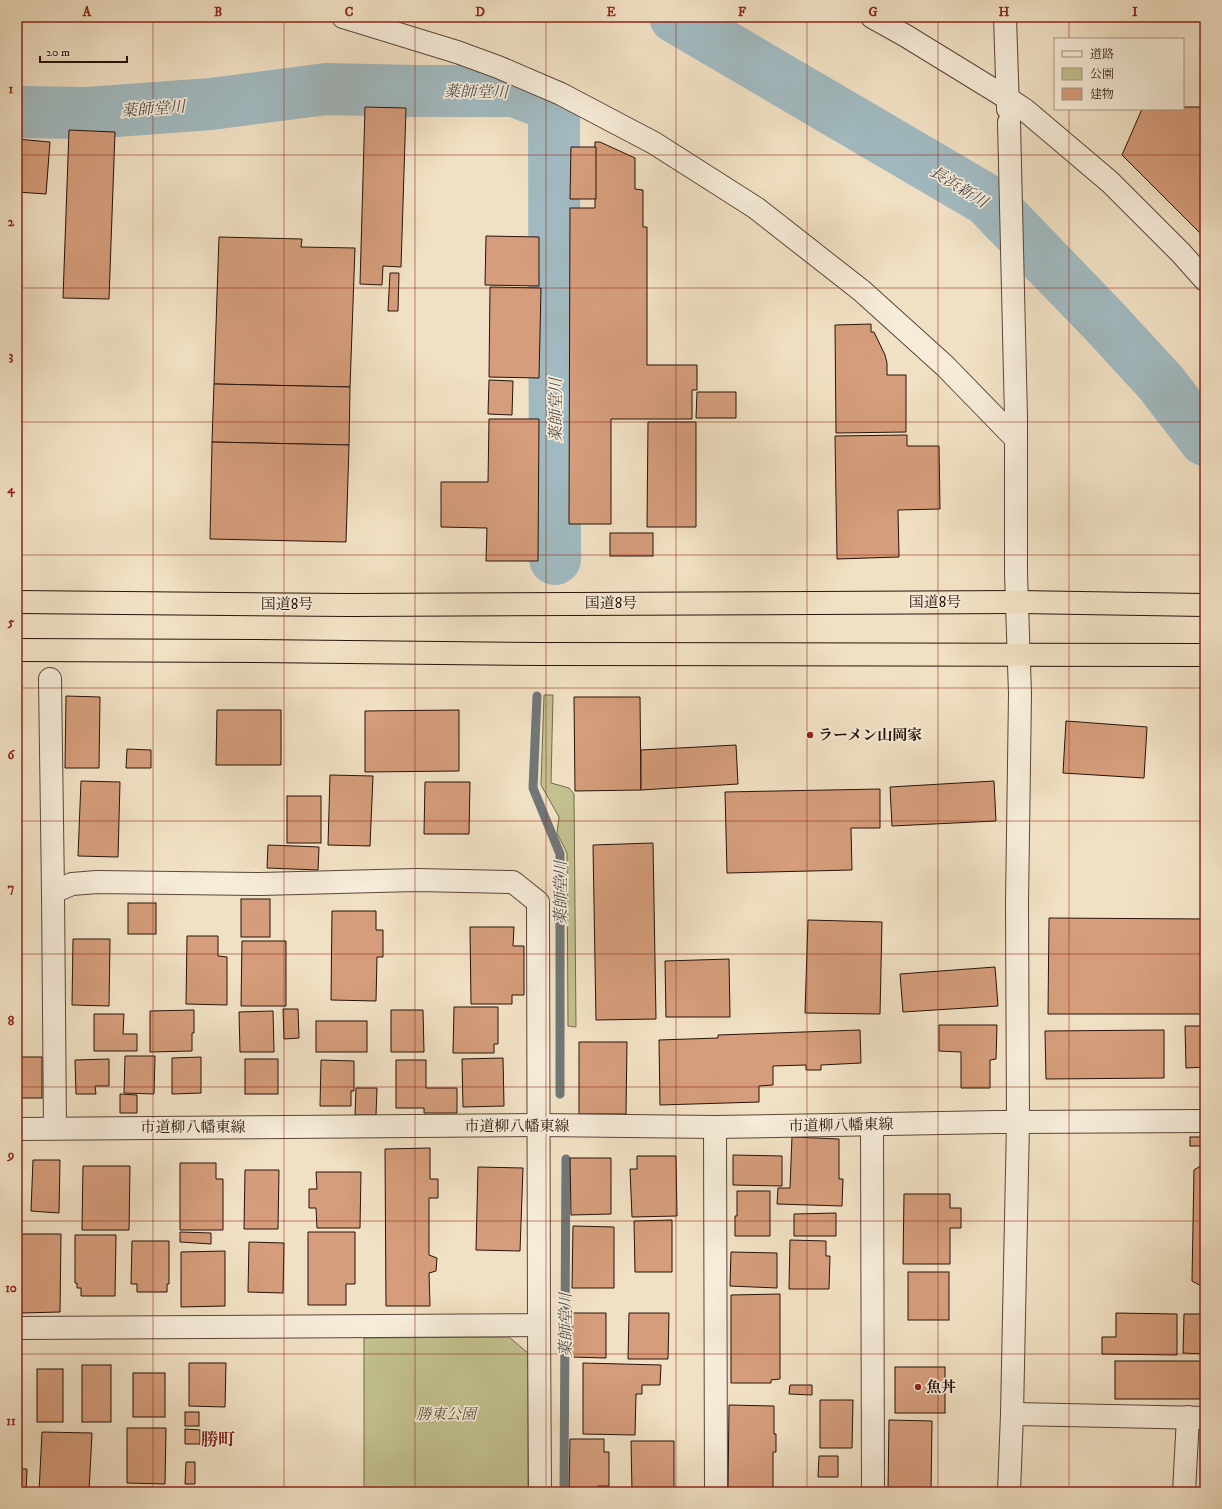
<svg xmlns="http://www.w3.org/2000/svg" width="1222" height="1509" font-family="'IM FELL DW Pica','Noto Serif JP',serif">
<style>
.green{fill:#c2c18f;stroke:#746a4c}
.lines{fill:none;stroke-linecap:round;stroke-linejoin:round}
.stream{stroke:#707777;stroke-width:9}
.river{stroke:#a1bac0;stroke-width:52}
.building{fill:#d59d7b;stroke:#27120a}
.minor-casing{stroke:#5a4638;stroke-width:24}
.tertiary-casing{stroke:#5a4638;stroke-width:24}
.trunk-casing{stroke:#27120a;stroke-width:24}
.minor{stroke:#f6ecd9;stroke-width:22}
.tertiary{stroke:#f6ecd9;stroke-width:22}
.trunk{stroke:#f1e1c4;stroke-width:22}
.grid{fill:none;stroke:#8f2418;stroke-width:1;stroke-opacity:0.55}
.poi-dot{fill:#8f2418;stroke:#f6ecd9;stroke-width:1.5}
.labels{text-anchor:middle;stroke-width:3.5;stroke-linejoin:round;paint-order:stroke}
.street-label{font-size:15px;fill:#27120a;stroke:#f6ecd9}
.poi-label{font-size:15px;font-weight:bold;fill:#27120a;stroke:#f6ecd9;text-anchor:start}
.park-label{font-size:15px;font-style:italic;fill:#5d4f39;stroke:#f6ecd9}
.water-label{font-size:16px;font-style:italic;fill:#524d4a;stroke:#f6ecd9}
.quarter-label{font-size:17px;font-weight:bold;fill:#7a1f14;stroke:#f6ecd9}
.neatline{fill:none;stroke:#8f2418;stroke-width:1.5}
.grid-label{font-size:13px;text-anchor:middle;font-weight:bold;fill:#8f2418}
</style>
<rect width="100%" height="100%" fill="#f1e1c4"/>
<filter id="stains"><feTurbulence type="fractalNoise" baseFrequency=".005" numOctaves="4"/><feColorMatrix values="0 0 0 0 .2 0 0 0 0 .09 0 0 0 0 .02 0 0 0 .5 -.17"/></filter>
<radialGradient id="worn" r=".72"><stop offset=".6" stop-color="#630" stop-opacity="0"/><stop offset="1" stop-color="#630" stop-opacity=".3"/></radialGradient>
<g class="green">
<polygon points="544,695 553,695 551,783 569,788 574,794 576,1027 568,1026 567,853 557,833 559,817 541,785"/>
<polygon points="509,1337 528,1353 528,1487 526,1492 364,1492 364,1338"/>
</g>
<g class="lines">
<g class="stream">
<polyline points="537,696 533,788 560,854 560,1094"/>
<polyline points="564,1492 566,1159"/>
</g>
<g class="river">
<polyline points="675,17 987,200 1104,321 1161,383 1205,440"/>
<polyline points="17,112 88,113 211,104 326,89 416,91 514,91 554,106 555,559"/>
</g>
</g>
<g class="building">
<polygon points="365,107 406,108 401,267 383,266 382,285 360,284"/>
<polygon points="1183,107 1205,107 1205,231 1201,234 1122,155 1142,109 1183,109"/>
<polygon points="69,130 115,132 109,299 63,298"/>
<polygon points="17,139 50,142 46,194 17,192"/>
<polygon points="595,142 600,142 635,158 635,189 643,190 643,227 647,227 647,365 697,365 697,390 692,390 692,419 611,419 611,524 569,524 570,208 595,208"/>
<polygon points="571,147 596,147 596,199 570,199"/>
<polygon points="486,236 539,237 539,286 485,285"/>
<polygon points="219,237 302,239 301,247 355,248 350,387 214,384"/>
<polygon points="390,273 399,273 398,311 388,311"/>
<polygon points="490,287 541,288 539,378 489,377"/>
<polygon points="871,324 871,332 874,332 885,355 887,363 887,375 906,375 906,432 836,433 835,325"/>
<polygon points="489,380 513,381 512,415 488,414"/>
<polygon points="214,384 350,387 349,445 212,442"/>
<polygon points="697,392 736,392 736,418 696,418"/>
<polygon points="489,419 539,419 538,561 486,561 487,528 441,527 441,482 488,482"/>
<polygon points="648,422 696,422 696,527 647,527"/>
<polygon points="907,435 907,446 939,446 940,509 898,510 899,557 837,559 835,436"/>
<polygon points="212,442 349,445 346,542 210,539"/>
<rect x="610" y="533" width="43" height="23"/>
<polygon points="66,696 100,697 99,768 65,768"/>
<polygon points="574,697 640,697 641,790 575,791"/>
<polygon points="217,710 281,710 281,765 216,765"/>
<polygon points="459,710 459,771 365,772 365,711"/>
<polygon points="1066,721 1147,727 1144,778 1063,773"/>
<polygon points="736,745 738,784 641,790 641,750"/>
<polygon points="127,749 151,750 151,768 126,768"/>
<polygon points="330,775 373,776 370,846 328,845"/>
<polygon points="81,781 120,782 118,857 78,856"/>
<polygon points="994,781 996,821 892,826 890,787"/>
<polygon points="425,782 470,782 469,834 424,834"/>
<polygon points="880,789 880,828 851,828 852,870 727,873 725,792"/>
<rect x="287" y="796" width="34" height="47"/>
<polygon points="653,843 656,1019 596,1020 593,845"/>
<polygon points="268,845 319,847 318,870 267,868"/>
<rect x="241" y="899" width="29" height="38"/>
<rect x="128" y="903" width="28" height="31"/>
<polygon points="332,911 376,911 376,930 383,930 383,957 377,957 376,1001 331,1000"/>
<polygon points="1049,918 1205,919 1205,1014 1048,1014"/>
<polygon points="808,920 882,922 880,1014 805,1013"/>
<polygon points="470,927 514,927 513,946 524,946 524,995 512,995 512,1004 471,1004"/>
<polygon points="187,936 218,936 218,956 227,957 227,1005 186,1004"/>
<polygon points="73,939 110,939 109,1006 72,1005"/>
<polygon points="242,941 286,941 286,1006 241,1006"/>
<polygon points="729,959 730,1017 666,1017 665,961"/>
<polygon points="995,967 998,1006 903,1012 900,974"/>
<polygon points="454,1007 498,1007 498,1044 494,1044 494,1053 453,1053"/>
<polygon points="283,1009 298,1009 299,1038 284,1039"/>
<polygon points="194,1010 194,1033 192,1033 192,1051 150,1052 150,1011"/>
<polygon points="391,1010 423,1010 424,1052 391,1052"/>
<polygon points="273,1011 274,1052 240,1052 239,1012"/>
<polygon points="94,1014 124,1014 123,1034 137,1034 137,1051 94,1051"/>
<rect x="316" y="1021" width="51" height="31"/>
<polygon points="939,1025 997,1025 996,1059 990,1060 990,1088 961,1088 961,1052 939,1051"/>
<polygon points="1185,1026 1205,1026 1205,1067 1186,1068"/>
<polygon points="860,1030 861,1063 821,1065 821,1070 806,1070 806,1065 773,1066 773,1085 759,1086 759,1102 660,1105 659,1040 718,1038 718,1035"/>
<polygon points="1164,1030 1164,1078 1046,1079 1045,1031"/>
<polygon points="579,1042 627,1042 626,1114 579,1114"/>
<polygon points="125,1056 155,1056 154,1094 124,1093"/>
<rect x="17" y="1057" width="25" height="41"/>
<polygon points="201,1057 201,1093 172,1094 172,1058"/>
<polygon points="503,1058 504,1106 463,1107 462,1059"/>
<polygon points="109,1059 109,1086 95,1086 96,1094 76,1094 75,1060"/>
<rect x="245" y="1059" width="33" height="35"/>
<polygon points="321,1060 354,1061 354,1091 351,1091 351,1106 320,1106"/>
<polygon points="396,1060 426,1060 426,1088 457,1088 457,1113 424,1113 424,1108 396,1108"/>
<polygon points="356,1088 377,1088 376,1115 355,1115"/>
<polygon points="120,1094 137,1095 137,1113 120,1113"/>
<polygon points="792,1137 839,1139 839,1179 843,1179 842,1206 777,1204 778,1188 790,1188"/>
<rect x="1190" y="1137" width="15" height="9"/>
<polygon points="430,1148 430,1179 438,1179 438,1198 429,1198 429,1255 437,1258 436,1271 429,1273 430,1306 386,1306 385,1149"/>
<polygon points="733,1155 782,1156 782,1186 733,1185"/>
<polygon points="637,1156 676,1156 677,1216 632,1217 630,1169 637,1169"/>
<polygon points="570,1158 611,1158 611,1214 571,1215"/>
<polygon points="33,1160 60,1160 59,1213 31,1211"/>
<polygon points="180,1163 216,1163 216,1179 223,1179 223,1230 180,1230"/>
<polygon points="1205,1163 1205,1288 1192,1281 1194,1170"/>
<polygon points="83,1166 130,1166 129,1230 82,1230"/>
<polygon points="478,1167 523,1168 520,1251 476,1250"/>
<polygon points="245,1170 279,1170 278,1229 244,1229"/>
<polygon points="316,1172 361,1172 360,1228 317,1228 316,1208 309,1208 309,1189 317,1189"/>
<polygon points="737,1191 770,1191 770,1236 735,1236 735,1216 737,1216"/>
<polygon points="904,1194 950,1194 950,1208 961,1208 961,1228 950,1228 950,1264 903,1264"/>
<polygon points="836,1213 836,1236 794,1236 794,1214"/>
<polygon points="672,1220 672,1272 635,1272 634,1221"/>
<polygon points="573,1226 614,1227 614,1288 572,1288"/>
<polygon points="180,1232 211,1233 211,1244 180,1242"/>
<polygon points="308,1232 355,1232 355,1284 346,1284 346,1305 308,1305"/>
<polygon points="20,1234 61,1234 60,1312 20,1313"/>
<polygon points="75,1235 116,1235 115,1296 81,1296 81,1288 77,1288 77,1283 75,1283"/>
<polygon points="790,1240 826,1241 826,1256 830,1256 829,1289 789,1289"/>
<polygon points="132,1241 169,1241 169,1284 167,1284 167,1292 137,1292 137,1284 131,1284"/>
<polygon points="249,1242 284,1243 283,1293 248,1292"/>
<polygon points="225,1251 225,1306 181,1307 181,1252"/>
<polygon points="731,1252 777,1253 777,1288 730,1286"/>
<rect x="908" y="1272" width="41" height="48"/>
<polygon points="780,1294 780,1379 771,1380 771,1383 731,1383 731,1295"/>
<polygon points="572,1313 606,1313 606,1358 571,1357"/>
<polygon points="629,1313 669,1313 668,1359 628,1359"/>
<polygon points="1116,1313 1177,1314 1177,1355 1102,1354 1102,1337 1116,1337"/>
<polygon points="1184,1314 1205,1314 1205,1354 1183,1353"/>
<rect x="1115" y="1361" width="90" height="38"/>
<polygon points="189,1363 226,1363 225,1407 189,1406"/>
<polygon points="583,1363 661,1365 660,1385 642,1385 642,1394 636,1394 635,1435 583,1434"/>
<rect x="82" y="1365" width="29" height="57"/>
<rect x="895" y="1367" width="50" height="46"/>
<rect x="37" y="1369" width="26" height="53"/>
<rect x="133" y="1373" width="32" height="44"/>
<polygon points="790,1385 812,1385 812,1395 789,1394"/>
<polygon points="820,1400 853,1400 852,1448 820,1448"/>
<polygon points="729,1405 774,1406 774,1434 776,1434 776,1452 773,1452 773,1492 728,1492"/>
<rect x="185" y="1412" width="14" height="14"/>
<polygon points="889,1420 932,1421 931,1492 888,1492"/>
<polygon points="127,1428 166,1428 165,1484 127,1483"/>
<polygon points="185,1429 200,1430 200,1444 185,1444"/>
<polygon points="42,1432 92,1433 89,1492 39,1492"/>
<polygon points="17,1434 19,1434 18,1469 27,1469 26,1492 17,1492"/>
<polygon points="570,1439 604,1439 604,1452 609,1452 609,1486 598,1486 598,1492 569,1492"/>
<polygon points="631,1441 674,1441 674,1492 632,1492"/>
<polygon points="819,1456 838,1456 838,1477 818,1477"/>
<polygon points="186,1462 195,1462 195,1484 185,1484"/>
<polygon points="817,1488 844,1488 844,1492 818,1492"/>
</g>
<g class="lines">
<g class="minor-casing">
<g id="minor">
<polyline points="343,17 457,52 498,67 561,94 654,143 756,208 862,291 945,366 1016,439"/>
<polyline points="872,17 906,36 1007,98 1025,110 1110,182 1181,253 1205,280"/>
<polyline points="1005,17 1008,109"/>
<polyline points="50,679 53,892"/>
<polyline points="872,1124 873,1492"/>
<polyline points="715,1127 716,1492"/>
<polyline points="17,1129 539,1125 715,1127 997,1122 1205,1121"/>
<polyline points="539,1325 540,1492"/>
<polyline points="17,1328 539,1325 538,902 513,882 417,880 260,884 97,882 72,884 53,892 55,1128"/>
<polyline points="1012,1414 1205,1418"/>
<polyline points="1184,1492 1188,1417"/>
</g>
</g>
<g class="tertiary-casing">
<polyline id="tertiary" points="1009,122 1016,417 1016,573 1020,694 1017,903 1018,1122 1012,1414 1009,1492"/>
</g>
<g class="trunk-casing">
<g id="trunk">
<polyline points="17,602 350,605 1018,602 1205,605"/>
<polyline points="17,650 257,651 540,654 1205,655"/>
</g>
</g>
<use href="#minor" class="minor"/>
<use href="#tertiary" class="tertiary"/>
<use href="#trunk" class="trunk"/>
</g>
<path class="grid" d="M153,17v1475M284,17v1475M415,17v1475M546,17v1475M676,17v1475M807,17v1475M938,17v1475M1069,17v22M1069,109v1383M17,155h1188M17,288h1188M17,422h1188M17,555h1188M17,688h1188M17,821h1188M17,954h1188M17,1087h1188M17,1221h1188M17,1354h1188"/>
<g class="poi-dot">
<circle cx="810" cy="735" r="4"/>
<circle cx="918" cy="1387" r="4"/>
</g>
<g class="labels">
<g class="street-label">
<text x="935" y="607">国道8号</text>
<text x="611" y="608">国道8号</text>
<text x="287" y="609">国道8号</text>
<text transform="translate(841 1125) rotate(-1)" y="5">市道柳八幡東線</text>
<text x="517" y="1131">市道柳八幡東線</text>
<text x="193" y="1132">市道柳八幡東線</text>
</g>
<g class="poi-label">
<text x="818" y="740">ラーメン山岡家</text>
<text x="926" y="1392">魚丼</text>
</g>
<g class="park-label">
<text x="446" y="1419">勝東公園</text>
</g>
<g class="water-label">
<text transform="translate(476 91) rotate(1)" y="6">薬師堂川</text>
<text transform="translate(153 108) rotate(-4)" y="6">薬師堂川</text>
<text transform="translate(959 186) rotate(32)" y="6">長浜新川</text>
<text transform="translate(555 410) rotate(-90)" y="6">薬師堂川</text>
<text transform="translate(560 893) rotate(-90)" y="6">薬師堂川</text>
<text transform="translate(565 1325) rotate(-90)" y="6">薬師堂川</text>
</g>
<g class="quarter-label">
<text x="218" y="1445">勝町</text>
</g>
</g>
<rect width="1222" height="1509" fill="none" stroke="#f1e1c4" stroke-width="44"/>
<rect x="1054" y="38" width="130" height="72" fill="#f6ecd9" stroke="#a39586"/>
<rect x="1062" y="51" width="20" height="6" fill="#f6ecd9" stroke="#a39586"/>
<text x="1090" y="58" font-size="12" fill="#27120a">道路</text>
<rect x="1062" y="68" width="20" height="12" fill="#c2c18f" stroke="#a39586"/>
<text x="1090" y="78" font-size="12" fill="#27120a">公園</text>
<rect x="1062" y="88" width="20" height="12" fill="#d59d7b" stroke="#a39586"/>
<text x="1090" y="98" font-size="12" fill="#27120a">建物</text>
<path d="M40 56v6h87v-6" fill="none" stroke="#27120a" stroke-width="2"/>
<text x="46" y="56" font-size="12" fill="#27120a" stroke="#f6ecd9" stroke-width="3" paint-order="stroke">20 m</text>
<rect x="22" y="22" width="1178" height="1465" class="neatline"/>
<g class="grid-label">
<text x="87" y="16">A</text>
<text x="218" y="16">B</text>
<text x="349" y="16">C</text>
<text x="480" y="16">D</text>
<text x="611" y="16">E</text>
<text x="742" y="16">F</text>
<text x="873" y="16">G</text>
<text x="1004" y="16">H</text>
<text x="1135" y="16">I</text>
<text x="11" y="93">1</text>
<text x="11" y="226">2</text>
<text x="11" y="360">3</text>
<text x="11" y="493">4</text>
<text x="11" y="626">5</text>
<text x="11" y="759">6</text>
<text x="11" y="892">7</text>
<text x="11" y="1025">8</text>
<text x="11" y="1159">9</text>
<text x="11" y="1292">10</text>
<text x="11" y="1425">11</text>
</g>
<rect width="100%" height="100%" filter="url(#stains)"/>
<rect width="100%" height="100%" fill="url(#worn)"/>
</svg>
